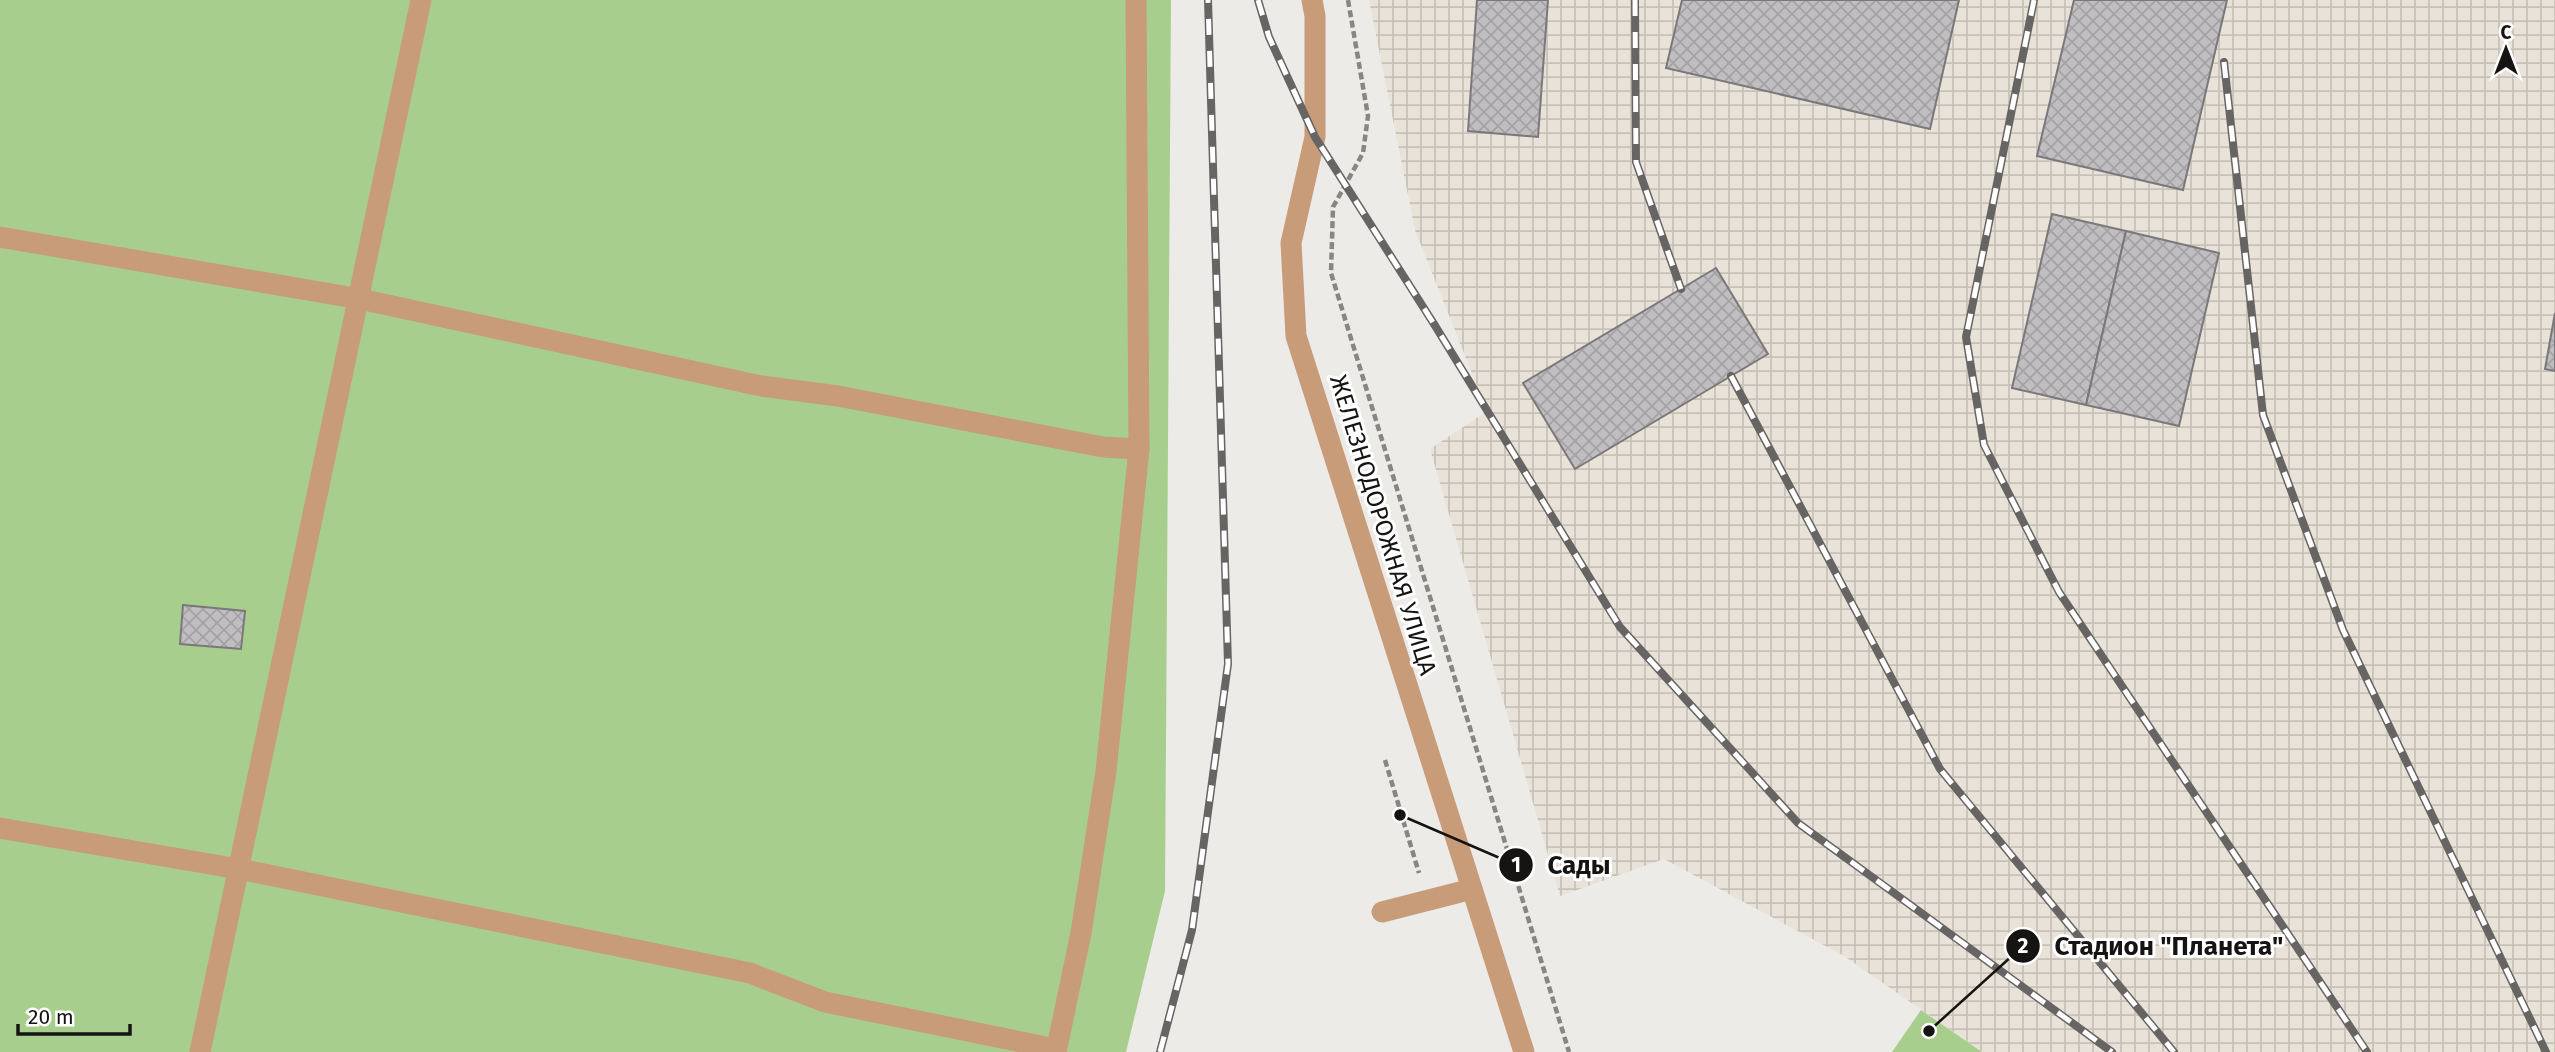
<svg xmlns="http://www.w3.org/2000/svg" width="2555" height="1052" font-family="'Fira Sans',sans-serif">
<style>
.industrial{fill:url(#industrial-grid)}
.green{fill:#a8ce8e}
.building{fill:url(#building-cross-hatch);stroke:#7a787a;stroke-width:2}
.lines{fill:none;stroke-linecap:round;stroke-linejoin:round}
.path{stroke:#878684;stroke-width:4.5;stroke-dasharray:7 3.5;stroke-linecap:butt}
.service{stroke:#c89b79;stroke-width:21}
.tertiary{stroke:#c89b79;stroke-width:21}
.rail-casing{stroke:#676563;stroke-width:8}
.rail{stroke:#fff;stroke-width:5;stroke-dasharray:16;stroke-linecap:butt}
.labels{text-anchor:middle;stroke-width:6;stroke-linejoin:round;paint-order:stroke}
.street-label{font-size:24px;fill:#151413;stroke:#fff}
.leader{fill:none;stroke:#151413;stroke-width:2.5}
.callout-dot{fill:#151413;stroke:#fff;stroke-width:2.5}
.mark-label{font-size:21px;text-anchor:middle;font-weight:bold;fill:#fff}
.callout-label{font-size:26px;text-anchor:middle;font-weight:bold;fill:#151413;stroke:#fff;stroke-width:6;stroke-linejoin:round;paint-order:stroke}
</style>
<defs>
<pattern id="industrial-grid" width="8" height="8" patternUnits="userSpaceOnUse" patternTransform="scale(1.75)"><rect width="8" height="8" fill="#e9e2d8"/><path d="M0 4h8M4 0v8" fill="none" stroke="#c7c1b8"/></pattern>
<pattern id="building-cross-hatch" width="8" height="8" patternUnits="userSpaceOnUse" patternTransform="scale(1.75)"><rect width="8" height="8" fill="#c1bec1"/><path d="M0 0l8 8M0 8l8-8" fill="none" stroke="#a5a2a5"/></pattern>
</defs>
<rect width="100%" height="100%" fill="#edebe8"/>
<polygon class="industrial" points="1369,0 2555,0 2555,1052 1982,1052 1844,956 1664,859 1560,896 1430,449 1487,411 1415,230"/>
<g class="green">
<polygon points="0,0 1171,0 1165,891 1126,1052 0,1052"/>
<polygon points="1921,1010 1982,1052 1892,1052"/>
</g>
<g class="building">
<polygon points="1477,0 1548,0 1538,137 1468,131"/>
<polygon points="1682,0 1959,0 1930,129 1666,68"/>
<polygon points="2074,0 2227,0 2183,190 2037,156"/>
<polygon points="2052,214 2126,231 2086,405 2012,388"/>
<polygon points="2126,231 2219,253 2179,426 2086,405"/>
<polygon points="1716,268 1768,354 1575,469 1523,383"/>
<polygon points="2555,313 2555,371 2545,369"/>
<polygon points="183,605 245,611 241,649 180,644"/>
</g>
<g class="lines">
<g class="path">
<polyline points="1348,0 1368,116 1363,153 1333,207 1331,273 1569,1052"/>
<polyline points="1385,760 1419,873"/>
</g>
<g class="service">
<polyline points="0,237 360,299 761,386 838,396 1103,447 1139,449"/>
<polyline points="0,828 239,869 750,973 825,1002 1056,1049"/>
<polyline points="1382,912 1472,889"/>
<polyline points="200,1052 421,0"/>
<polyline points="1056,1052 1081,933 1106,771 1139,449 1136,0"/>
</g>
<polyline class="tertiary" points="1312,0 1315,16 1315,137 1291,243 1296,336 1524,1052"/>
<g class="rail-casing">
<g id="rail">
<polyline points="1258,0 1269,37 1315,137 1434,324 1620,627 1798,823 2112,1052"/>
<polyline points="1635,0 1636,162 1681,289"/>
<polyline points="2034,0 1966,337 1984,445 2059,592 2367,1052"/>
<polyline points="2224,62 2263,415 2343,630 2546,1052"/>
<polyline points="1731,376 1940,769 2174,1052"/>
<polyline points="1160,1052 1192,930 1228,664 1208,0"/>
</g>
</g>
<use href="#rail" class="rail"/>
</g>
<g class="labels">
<g class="street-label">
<text transform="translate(1383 525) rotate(73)" y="8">ЖЕЛЕЗНОДОРОЖНАЯ УЛИЦА</text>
</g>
</g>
<path class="leader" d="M1400 815L1516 865M1929 1031L2023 946"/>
<g class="callout-dot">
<circle cx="1400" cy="815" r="7"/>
<circle cx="1929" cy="1031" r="7"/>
<circle cx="1516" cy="865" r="18"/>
<circle cx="2023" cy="946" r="18"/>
</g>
<g class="mark-label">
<text x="1516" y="872">1</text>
<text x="2023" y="953">2</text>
</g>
<g class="callout-label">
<text x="1579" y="874">Сады</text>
<text x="2169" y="955">Стадион "Планета"</text>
</g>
<g transform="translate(2506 49)" stroke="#ffffff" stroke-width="5" paint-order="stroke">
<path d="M0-5L12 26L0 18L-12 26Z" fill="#151413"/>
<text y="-10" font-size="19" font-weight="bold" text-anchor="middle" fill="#151413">С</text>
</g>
<path d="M18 1024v10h112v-10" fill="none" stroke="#151413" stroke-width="3.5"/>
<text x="28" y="1024" font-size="21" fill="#151413" stroke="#ffffff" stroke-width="5" paint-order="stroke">20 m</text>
</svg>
